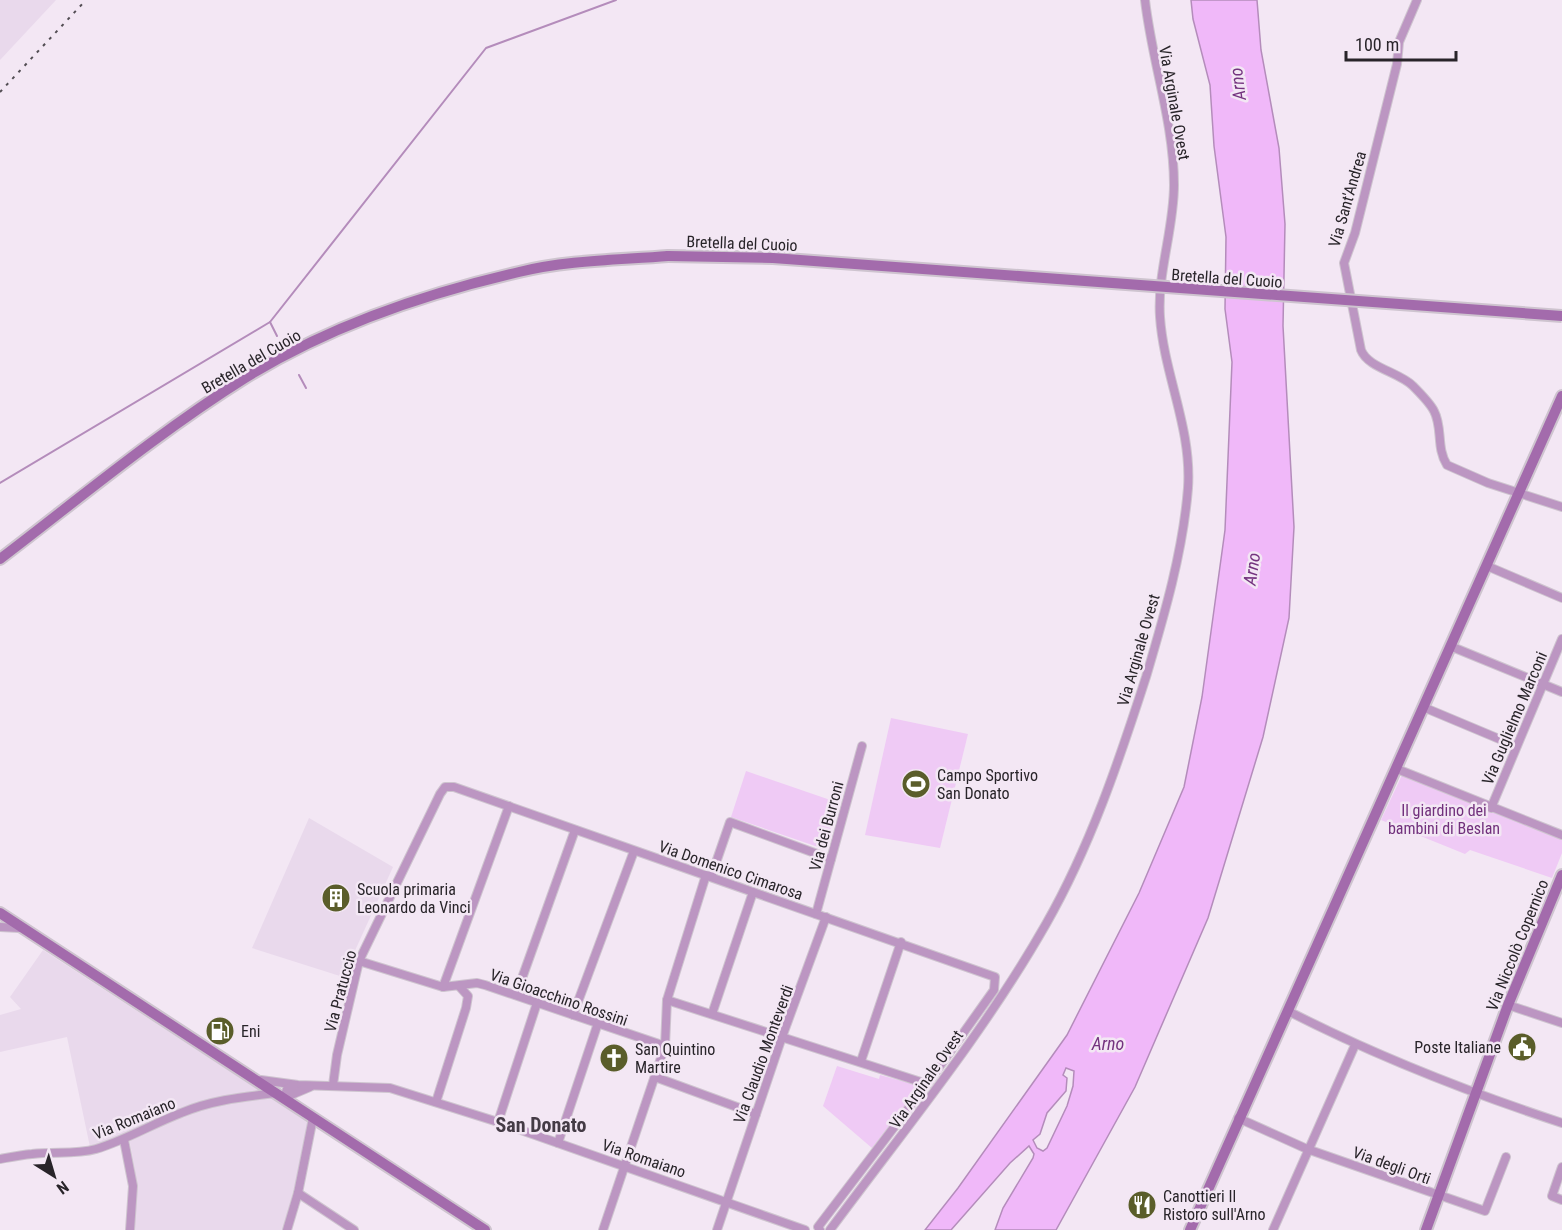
<svg xmlns="http://www.w3.org/2000/svg" width="1562" height="1230" font-family="'Roboto Condensed',sans-serif">
<style>
.built{fill:#e9d9ec}
.green{fill:#efcaf5}
.water{fill:#f0b8f9;stroke:#b48cbb;stroke-width:1.5;fill-rule:evenodd}
.lines{fill:none;stroke-linecap:round;stroke-linejoin:round}
.stream{stroke:#b48cbb;stroke-width:2}
.street-casing{stroke:#cec4cf;stroke-width:10}
.secondary-casing{stroke:#cec4cf;stroke-width:14}
.street{stroke:#bc96c2;stroke-width:8}
.secondary{stroke:#a36bac;stroke-width:10}
.rail{stroke:#524d53;stroke-width:2;stroke-dasharray:3 6;stroke-linecap:butt}
.secondary-bridge-casing{stroke:#cec4cf;stroke-width:14;stroke-linecap:butt}
.secondary-bridge{stroke:#a36bac;stroke-width:10}
.labels{text-anchor:middle;stroke-width:5;stroke-linejoin:round;paint-order:stroke}
.street-label{font-size:16px;fill:#282429;stroke:#f3e7f4}
.poi-label{font-size:16px;fill:#282429;stroke:#f3e7f4;text-anchor:start}
.park-label{font-size:16px;fill:#71307c;stroke:#f3e7f4}
.water-label{font-size:18px;font-style:italic;fill:#74337f;stroke:#f3e7f4}
.quarter-label{font-size:20px;font-weight:bold;fill:#443b45;stroke:#f3e7f4}
</style>
<rect width="100%" height="100%" fill="#f3e7f4"/>
<g class="built">
<polygon points="0,0 56,0 0,60"/>
<polygon points="309,818 393,867 343,977 252,948"/>
<polygon points="43,950 311,1124 283,1230 134,1230 135,1170 128,1132 90,1147 67,1037 0,1052 0,1015 21,1009 10,997"/>
</g>
<g class="green">
<polygon points="891,718 968,734 940,848 865,835"/>
<polygon points="746,771 839,803 824,849 731,817"/>
<polygon points="1402,775 1562,840 1562,853 1552,878 1470,850 1465,854 1381,820"/>
<polygon points="837,1066 879,1079 880,1075 913,1084 915,1092 872,1148 823,1106"/>
</g>
<path class="water" d="M1191,0h66l4,50 18,98 6,76 -2,102 11,201 -5,91 -26,119 -55,181 -73,169 -79,143h-61l8,-22 30,-50 1,-4 -5,-8 -19,17 -59,67h-26l33,-42 109,-153 72,-142 45,-106 18,-90 23,-167 7,-168 -7,-53 1,-72 -12,-91 -4,-61 -17,-66zM1066,1068l8,3 -1,15 -6,20 -20,42 -4,3 -6,-3 -4,-8 7,-6 7,-21 19,-22 1,-13 -4,-3z"/>
<g class="lines">
<g class="stream">
<polyline points="270,322 277,336"/>
<polyline points="299,375 306,388"/>
<polyline points="0,483 270,322 486,48 616,0"/>
</g>
<g class="street-casing">
<g id="street">
<path d="M1417,0l-18,42 -2,22 -42,169 -11,30 17,87c7,18 38,22 52,36 7,7 17,17 21,25 9,17 2,37 13,54l41,18 74,24"/>
<polyline points="1487,566 1562,598"/>
<polyline points="1450,646 1562,692"/>
<polyline points="1423,707 1516,746"/>
<polyline points="1397,769 1562,835"/>
<polyline points="1491,808 1562,639"/>
<polyline points="711,877 730,822 831,859"/>
<polyline points="816,914 862,746"/>
<polyline points="0,927 19,928"/>
<polyline points="359,961 443,987 477,983 485,985 665,1046"/>
<polyline points="443,987 509,806"/>
<polyline points="516,995 575,830"/>
<polyline points="667,1000 927,1084"/>
<polyline points="1508,1005 1562,1023"/>
<path d="M1288,1011c88,45 180,81 274,112"/>
<polyline points="712,1014 753,892"/>
<polyline points="573,1015 634,851"/>
<polyline points="861,1061 901,942"/>
<polyline points="655,1077 756,1114"/>
<polyline points="261,1080 298,1085 390,1088 498,1122 805,1230"/>
<polyline points="294,1085 287,1089 284,1098 310,1087"/>
<polyline points="333,1085 337,1055 359,961 440,794 445,787 454,787 995,977 994,990 927,1084 818,1227 820,1230"/>
<polyline points="436,1102 466,1008 468,996 459,986"/>
<polyline points="1238,1118 1307,1149 1485,1211 1506,1157"/>
<polyline points="498,1122 537,1003"/>
<polyline points="124,1140 133,1186 130,1230"/>
<polyline points="558,1143 598,1023"/>
<path d="M0,1159c11,-2 21,-4 32,-5 21,-3 43,1 64,-5 30,-9 56,-25 85,-36 31,-13 62,-16 95,-20"/>
<polyline points="1562,1167 1552,1196 1562,1200"/>
<polyline points="298,1193 354,1230"/>
<polyline points="287,1230 298,1193 313,1118"/>
<polyline points="603,1230 665,1046 667,1000 706,875"/>
<polyline points="717,1230 782,1037 826,917"/>
<path d="M830,1230c74,-100 154,-197 216,-306 44,-77 73,-163 100,-247 18,-61 37,-125 42,-189 4,-60 -24,-113 -28,-171 -3,-44 14,-88 14,-132 0,-63 -22,-123 -29,-185"/>
<polyline points="1273,1230 1355,1045"/>
</g>
</g>
<g class="secondary-casing">
<g id="secondary">
<path d="M0,559c80,-61 159,-127 245,-181 84,-52 178,-84 274,-106 48,-12 100,-12 149,-16"/>
<polyline points="0,913 485,1230"/>
<polyline points="1190,1230 1562,396"/>
<polyline points="1426,1230 1508,1005 1562,875"/>
</g>
</g>
<use href="#street" class="street"/>
<use href="#secondary" class="secondary"/>
<polyline class="rail" points="0,92 86,0"/>
<g class="secondary-bridge-casing">
<polyline id="secondary-bridge" points="668,256 773,258 1562,316"/>
</g>
<use href="#secondary-bridge" class="secondary-bridge"/>
</g>
<defs>
<g id="stadium-disc" transform="scale(1.5)"><circle r="9.5" fill="#5a5d2a" stroke="#f3e7f4"/><path d="M0-5a6.5 5 0 1 0 0 10a6.5 5 0 1 0 0-10ZM-3.5-1.8h7v3.6h-7Z" fill="#fff"/></g>
<g id="building-disc" transform="scale(1.5)"><circle r="9.5" fill="#5a5d2a" stroke="#f3e7f4"/><path d="M-4-6H4V6H1V3H-1V6H-4ZM-2.5-4.3h1.7v1.8h-1.7ZM.8-4.3h1.7v1.8H.8ZM-2.5-1h1.7V.8h-1.7ZM.8-1h1.7V.8H.8Z" fill="#fff"/></g>
<g id="fuel-disc" transform="scale(1.5)"><circle r="9.5" fill="#5a5d2a" stroke="#f3e7f4"/><path d="M-5.5-6h7V0h2V4h1.3V-2.5L3-4.5l.8-.8L6-3V5H2.5V1h-1V6h-7ZM-4.2-4.7v3.2H.2V-4.7Z" fill="#fff"/></g>
<g id="civic-disc" transform="scale(1.5)"><circle r="9.5" fill="#5a5d2a" stroke="#f3e7f4"/><path d="M-.6-6.5H3V-4.5H.6V-3L4-1V1h2V6H-6V1h2V-1L-.6-3ZM-1.2 2.5V6h2.4V2.5Z" fill="#fff"/></g>
<g id="church-disc" transform="scale(1.5)"><circle r="9.5" fill="#5a5d2a" stroke="#f3e7f4"/><path d="M-1.2-6h2.4v3.5h3.3v2.4h-3.3V6h-2.4V-.1h-3.3v-2.4h3.3Z" fill="#fff"/></g>
<g id="restaurant-disc" transform="scale(1.5)"><circle r="9.5" fill="#5a5d2a" stroke="#f3e7f4"/><path d="M-5-6h1v4h1v-4h1v4h1v-4h1v5L-1.5 .5V6h-2V.5L-5-1ZM5-6V6H3V1.5H1.5Q1.5-4 5-6Z" fill="#fff"/></g>
</defs>
<g fill-rule="evenodd">
<use href="#stadium-disc" x="916" y="784"/>
<use href="#building-disc" x="336" y="898"/>
<use href="#fuel-disc" x="220" y="1031"/>
<use href="#civic-disc" x="1522" y="1047"/>
<use href="#church-disc" x="614" y="1058"/>
<use href="#restaurant-disc" x="1142" y="1205"/>
</g>
<g class="labels">
<g class="street-label">
<text transform="translate(1175 103) rotate(80)" y="6">Via Arginale Ovest</text>
<text transform="translate(1347 199) rotate(-74)" y="6">Via Sant'Andrea</text>
<text transform="translate(742 243) rotate(2)" y="6">Bretella del Cuoio</text>
<text transform="translate(1227 278) rotate(4)" y="6">Bretella del Cuoio</text>
<text transform="translate(251 361) rotate(-30)" y="6">Bretella del Cuoio</text>
<text transform="translate(1138 650) rotate(-74)" y="6">Via Arginale Ovest</text>
<text transform="translate(1514 718) rotate(-67)" y="6">Via Guglielmo Marconi</text>
<text transform="translate(826 826) rotate(-75)" y="6">Via dei Burroni</text>
<text transform="translate(731 870) rotate(19)" y="6">Via Domenico Cimarosa</text>
<text transform="translate(1517 945) rotate(-68)" y="6">Via Niccolò Copernico</text>
<text transform="translate(340 991) rotate(-75)" y="6">Via Pratuccio</text>
<text transform="translate(559 997) rotate(19)" y="6">Via Gioacchino Rossini</text>
<text transform="translate(763 1054) rotate(-70)" y="6">Via Claudio Monteverdi</text>
<text transform="translate(926 1079) rotate(-55)" y="6">Via Arginale Ovest</text>
<text transform="translate(134 1118) rotate(-22)" y="6">Via Romaiano</text>
<text transform="translate(644 1158) rotate(19)" y="6">Via Romaiano</text>
<text transform="translate(1392 1165) rotate(20)" y="6">Via degli Orti</text>
</g>
<g class="poi-label">
<text x="937" y="781">Campo Sportivo<tspan x="937" dy="18">San Donato</tspan></text>
<text x="357" y="895">Scuola primaria<tspan x="357" dy="18">Leonardo da Vinci</tspan></text>
<text x="241" y="1037">Eni</text>
<text x="1501" y="1053" text-anchor="end">Poste Italiane</text>
<text x="635" y="1055">San Quintino<tspan x="635" dy="18">Martire</tspan></text>
<text x="1163" y="1202">Canottieri Il<tspan x="1163" dy="18">Ristoro sull'Arno</tspan></text>
</g>
<g class="park-label">
<text x="1444" y="816">Il giardino dei<tspan x="1444" dy="18">bambini di Beslan</tspan></text>
</g>
<g class="water-label">
<text transform="translate(1238 84) rotate(-97)" y="6">Arno</text>
<text transform="translate(1252 569) rotate(-81)" y="6">Arno</text>
<text x="1108" y="1050">Arno</text>
</g>
<g class="quarter-label">
<text x="541" y="1132">San Donato</text>
</g>
</g>
<g transform="translate(54 1176) rotate(143)" stroke="#f3e7f4" stroke-width="4.5" paint-order="stroke">
<path d="M0-4.5L10 22L0 15L-10 22Z" fill="#282429"/>
<text y="-9" font-size="16" font-weight="bold" text-anchor="middle" fill="#282429">N</text>
</g>
<path d="M1346 51v9h110v-9" fill="none" stroke="#282429" stroke-width="3"/>
<text x="1355" y="51" font-size="18" fill="#282429" stroke="#f3e7f4" stroke-width="4.5" paint-order="stroke">100 m</text>
</svg>
